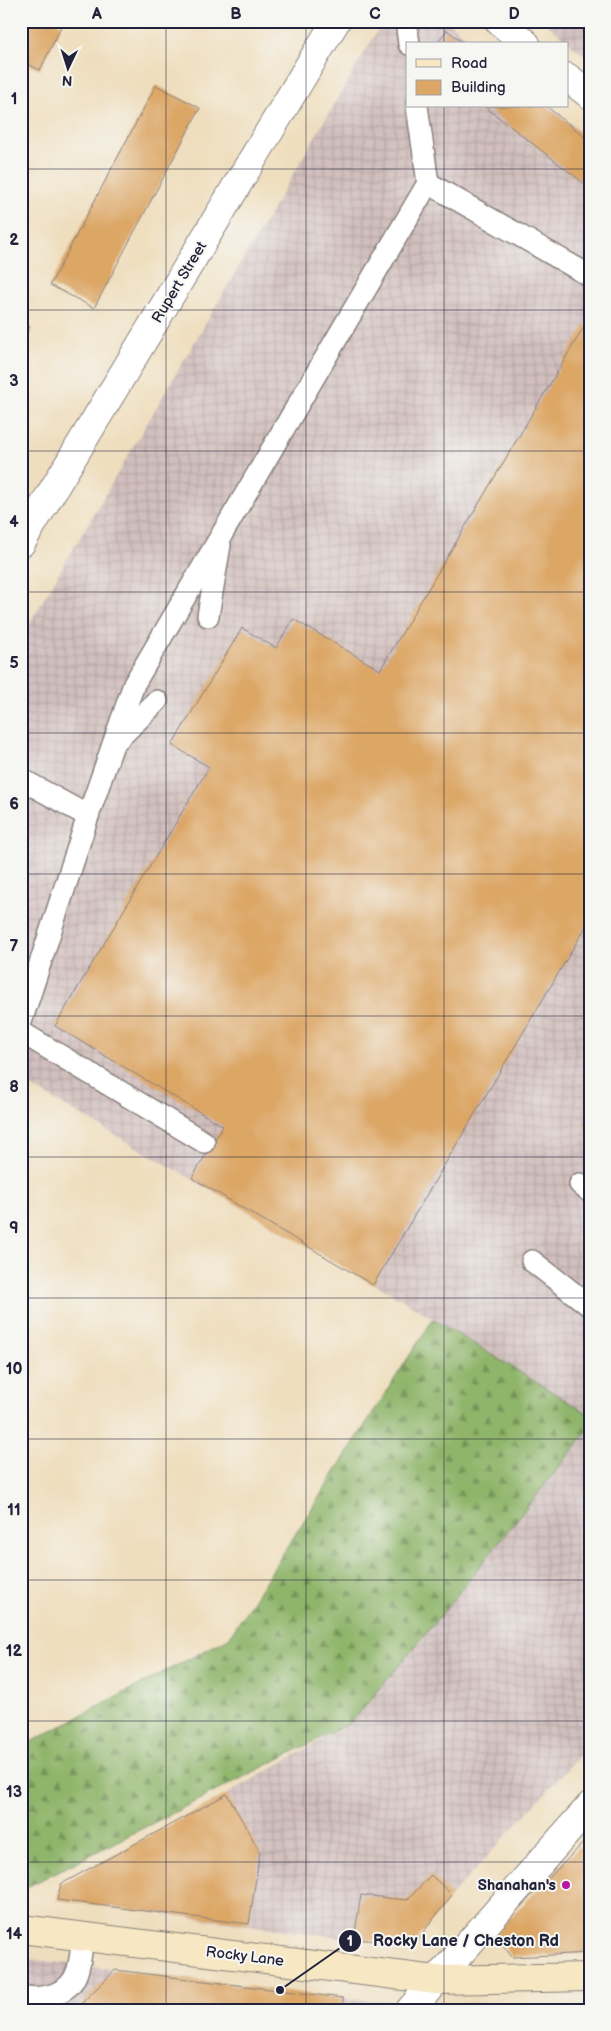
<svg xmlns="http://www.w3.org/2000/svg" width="611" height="2031" font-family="'Balsamiq Sans',sans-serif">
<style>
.industrial{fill:url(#industrial-grid)}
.forest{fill:url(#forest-firs);stroke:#586c52}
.building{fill:#dca665}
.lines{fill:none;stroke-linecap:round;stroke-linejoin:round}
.service-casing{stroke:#88807c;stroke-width:24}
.minor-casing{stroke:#88807c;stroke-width:30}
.tertiary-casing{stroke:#88807c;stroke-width:30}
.secondary-casing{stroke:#88807c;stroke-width:30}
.service{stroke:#fff;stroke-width:21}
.minor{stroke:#fff;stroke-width:28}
.tertiary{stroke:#fff;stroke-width:28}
.secondary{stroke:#f7e8c3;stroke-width:28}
.grid{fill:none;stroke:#22223b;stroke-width:1;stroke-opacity:0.55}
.poi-dot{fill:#b5179e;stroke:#f6f6f2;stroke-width:2}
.labels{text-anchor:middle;stroke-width:4;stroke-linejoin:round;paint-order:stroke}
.street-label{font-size:15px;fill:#22223b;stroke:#f6f6f2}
.poi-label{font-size:15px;font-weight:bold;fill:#22223b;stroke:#f6f6f2;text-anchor:end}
.leader{fill:none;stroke:#22223b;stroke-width:2}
.callout-dot{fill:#22223b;stroke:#f6f6f2;stroke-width:2}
.mark-label{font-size:15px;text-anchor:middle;font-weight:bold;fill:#fff}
.callout-label{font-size:16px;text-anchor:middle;font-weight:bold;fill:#22223b;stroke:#f6f6f2;stroke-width:4;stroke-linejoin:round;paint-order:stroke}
.neatline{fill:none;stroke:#22223b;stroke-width:2}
.grid-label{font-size:16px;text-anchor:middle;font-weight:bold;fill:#22223b}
</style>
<defs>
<pattern id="industrial-grid" width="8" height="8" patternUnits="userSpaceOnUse" patternTransform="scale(1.25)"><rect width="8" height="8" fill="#d1bfbd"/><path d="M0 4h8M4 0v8" fill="none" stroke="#b3a4a3"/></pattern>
<pattern id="forest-firs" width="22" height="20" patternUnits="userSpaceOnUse" patternTransform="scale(1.25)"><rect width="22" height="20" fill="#8fb56a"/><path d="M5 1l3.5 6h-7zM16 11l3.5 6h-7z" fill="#749358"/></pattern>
</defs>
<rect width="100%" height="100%" fill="#f6f6f2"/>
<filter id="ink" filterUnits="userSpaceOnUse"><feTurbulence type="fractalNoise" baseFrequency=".02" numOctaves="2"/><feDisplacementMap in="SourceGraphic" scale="10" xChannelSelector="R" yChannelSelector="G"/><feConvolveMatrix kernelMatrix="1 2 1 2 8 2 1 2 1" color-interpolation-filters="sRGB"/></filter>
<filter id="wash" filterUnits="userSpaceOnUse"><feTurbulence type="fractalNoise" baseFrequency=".0096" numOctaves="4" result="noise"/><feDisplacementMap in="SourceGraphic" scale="20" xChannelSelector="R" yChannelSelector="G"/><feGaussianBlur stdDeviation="1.12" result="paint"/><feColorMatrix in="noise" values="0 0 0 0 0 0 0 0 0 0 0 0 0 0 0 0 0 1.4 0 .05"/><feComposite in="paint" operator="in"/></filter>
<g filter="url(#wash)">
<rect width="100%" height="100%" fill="#efdebd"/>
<g class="industrial">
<polygon points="383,21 447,21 474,44 407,44 407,106 549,106 590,140 590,1415 403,1300 21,1081 21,638"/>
<polygon points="543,21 590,21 590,60"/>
<polygon points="590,1428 590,1744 452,1895 431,1875 407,1900 361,1895 354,1939 57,1900 61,1884 227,1794 352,1722 437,1620"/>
<polygon points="21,1958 359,2000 590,2007 590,2010 21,2010"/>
</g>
<polygon class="forest" points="433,1319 590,1415 590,1428 437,1620 352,1722 21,1890 21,1747 229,1638"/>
<g id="blocks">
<g class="building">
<polygon points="21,21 55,21 62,25 40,70 21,61"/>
<polygon points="447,30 465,44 436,44"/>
<polygon points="156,85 200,108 94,308 50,285"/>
<polygon points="484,106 546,106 590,141 590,188"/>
<polygon points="21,323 30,327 21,344"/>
<polygon points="585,325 590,328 590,920 373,1285 192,1178 223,1126 55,1026 209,767 172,745 242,628 276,648 293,619 380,670"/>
<polygon points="590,1116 590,1131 583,1125"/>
<polygon points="227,1794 260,1852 249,1924 57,1900 61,1884"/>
<polygon points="590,1836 590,1953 512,1957 494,1934"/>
<polygon points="431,1875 452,1895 414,1944 354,1939 361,1895 407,1900"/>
<polygon points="115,1970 343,1998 343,2010 75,2010"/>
</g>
</g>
</g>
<g filter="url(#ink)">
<use href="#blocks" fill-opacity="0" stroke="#88807c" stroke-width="1"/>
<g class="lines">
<g class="service-casing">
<g id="service">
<polyline points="406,21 409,44"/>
<polyline points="428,183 590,276"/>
<polyline points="208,616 220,545"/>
<polyline points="116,741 157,701"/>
<polyline points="21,779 88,816 21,1022"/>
<polyline points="88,816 134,684 428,183 417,106"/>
<polyline points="21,1032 204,1142"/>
<polyline points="580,1184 590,1192"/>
<polyline points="532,1261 590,1306"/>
<path d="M21,1996c22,5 49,-2 56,-24 4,-11 4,-24 6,-35"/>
</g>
</g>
<g class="minor-casing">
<polyline id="minor" points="410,2010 590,1806"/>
</g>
<g class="tertiary-casing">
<g id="tertiary">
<polyline points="499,21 526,44"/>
<polyline points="567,77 590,95"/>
<polyline points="21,543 336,21"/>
</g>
</g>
<g class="secondary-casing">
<polyline id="secondary" points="21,1929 436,1980 590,1977"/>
</g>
<use href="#service" class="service"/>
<use href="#minor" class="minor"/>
<use href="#tertiary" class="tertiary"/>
<use href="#secondary" class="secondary"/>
</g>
</g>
<path class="grid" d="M166,21v1989M306,21v1989M444,21v23M444,106v1904M21,169h569M21,310h569M21,451h569M21,592h569M21,733h569M21,874h569M21,1016h569M21,1157h569M21,1298h569M21,1439h569M21,1580h569M21,1721h569M21,1862h569"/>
<circle class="poi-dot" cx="566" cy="1885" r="5"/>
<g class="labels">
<g class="street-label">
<text transform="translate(179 282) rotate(-59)" y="5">Rupert Street</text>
<text transform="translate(245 1956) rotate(7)" y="5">Rocky Lane</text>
</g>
<g class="poi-label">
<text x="556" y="1890">Shanahan's</text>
</g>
</g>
<path class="leader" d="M280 1990L350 1941"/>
<g class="callout-dot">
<circle cx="280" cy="1990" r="5"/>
<circle cx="350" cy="1941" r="12"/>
</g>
<g class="mark-label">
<text x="350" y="1946">1</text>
</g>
<g class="callout-label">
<text x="466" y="1946">Rocky Lane / Cheston Rd</text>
</g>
<rect width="611" height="2031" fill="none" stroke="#f6f6f2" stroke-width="55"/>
<rect x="406" y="42" width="162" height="65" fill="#f6f6f2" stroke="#a1a1a9"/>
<rect x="416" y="59" width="25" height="8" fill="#f7e8c3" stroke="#a1a1a9"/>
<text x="451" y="68" font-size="15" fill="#22223b">Road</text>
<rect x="416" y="80" width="25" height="15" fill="#dca665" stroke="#a1a1a9"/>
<text x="451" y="92" font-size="15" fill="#22223b">Building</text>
<g transform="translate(68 68) rotate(184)" stroke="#f6f6f2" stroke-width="4" paint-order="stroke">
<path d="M0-4L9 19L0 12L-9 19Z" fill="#22223b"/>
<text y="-8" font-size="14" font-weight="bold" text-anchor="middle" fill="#22223b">N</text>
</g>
<rect x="28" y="28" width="556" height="1976" class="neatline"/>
<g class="grid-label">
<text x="97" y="19">A</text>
<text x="236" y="19">B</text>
<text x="375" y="19">C</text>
<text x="514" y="19">D</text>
<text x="14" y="104">1</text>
<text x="14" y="245">2</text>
<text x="14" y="386">3</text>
<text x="14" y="527">4</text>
<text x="14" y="668">5</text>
<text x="14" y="809">6</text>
<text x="14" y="951">7</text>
<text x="14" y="1092">8</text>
<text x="14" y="1233">9</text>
<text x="14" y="1374">10</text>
<text x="14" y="1515">11</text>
<text x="14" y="1656">12</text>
<text x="14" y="1797">13</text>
<text x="14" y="1939">14</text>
</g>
</svg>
